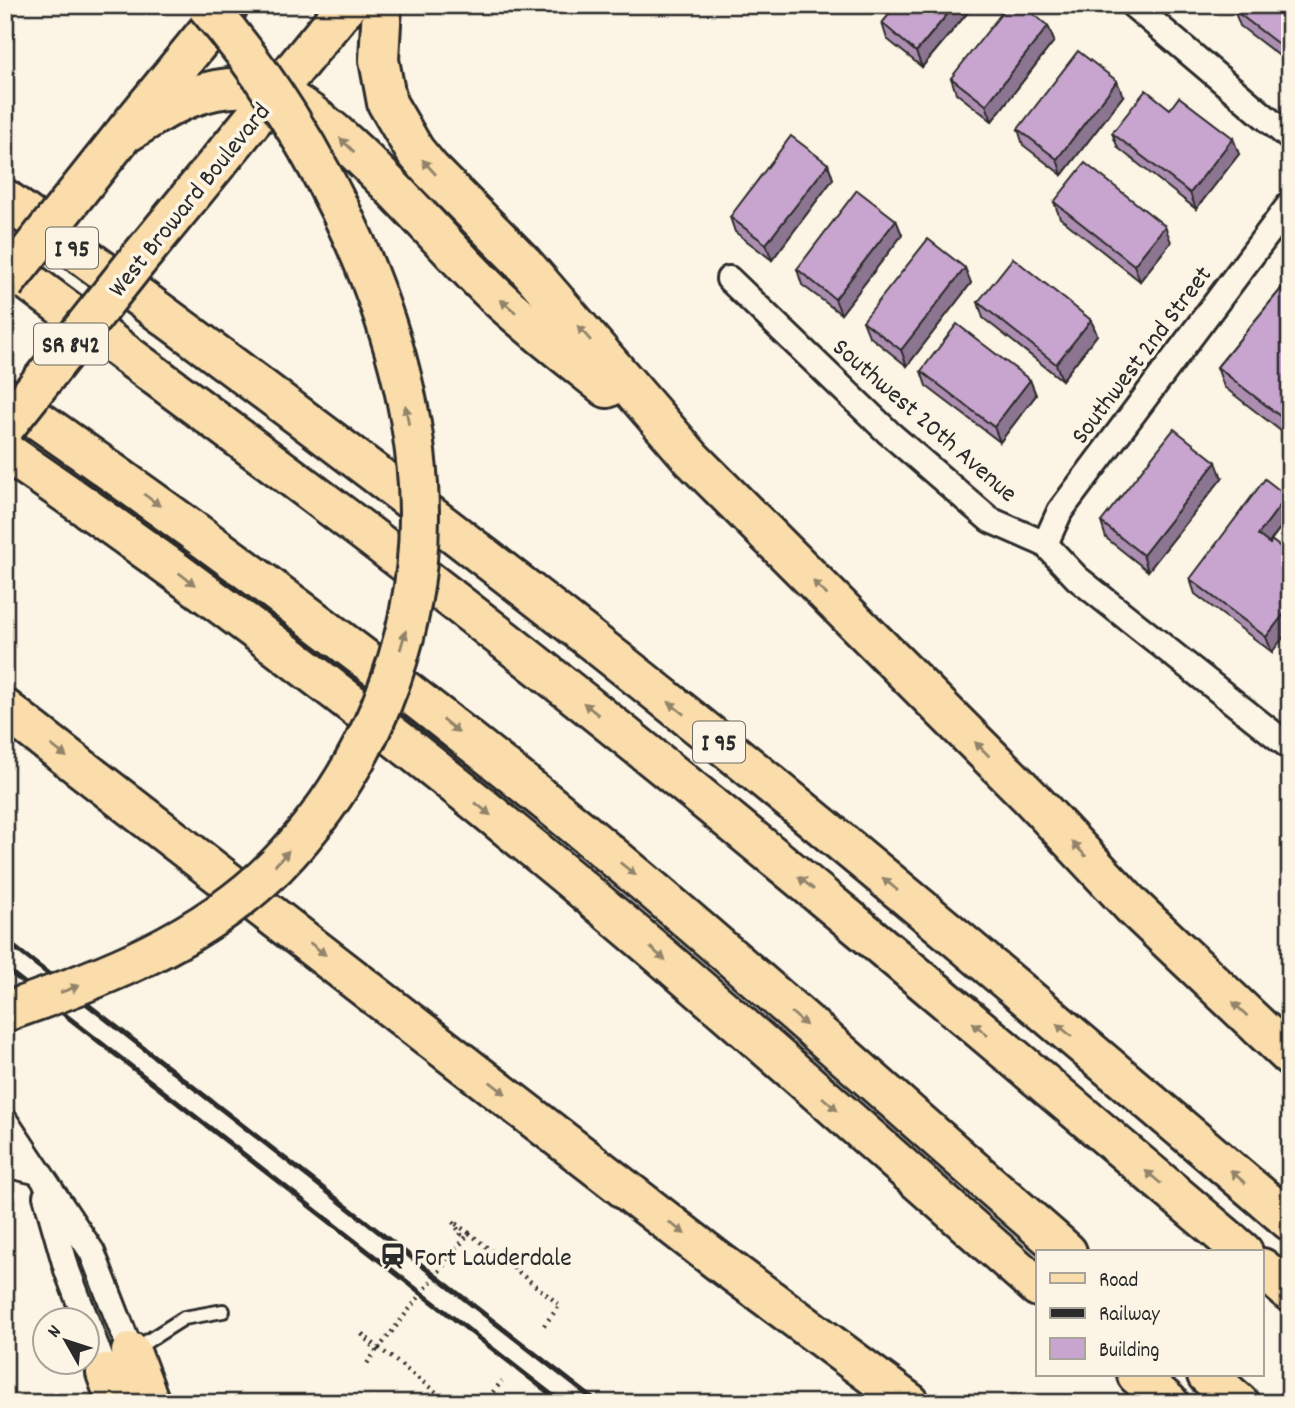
<svg xmlns="http://www.w3.org/2000/svg" width="1295" height="1408" font-family="Dekko,sans-serif">
<style>
.lines{fill:none;stroke-linecap:round;stroke-linejoin:round}
.service-casing{stroke:#2b2b2b;stroke-width:18}
.minor-casing{stroke:#2b2b2b;stroke-width:30}
.primary-casing{stroke:#2b2b2b;stroke-width:44}
.motorway-casing{stroke:#2b2b2b;stroke-width:44}
.path{stroke:#2b2b2b;stroke-width:4.5;stroke-dasharray:2 5;stroke-linecap:butt}
.service{stroke:#fcf5e5;stroke-width:12}
.minor{stroke:#fcf5e5;stroke-width:24}
.primary{stroke:#faddab;stroke-width:38}
.motorway{stroke:#faddab;stroke-width:38}
.rail{stroke:#2b2b2b;stroke-width:5}
.primary-bridge-casing{stroke:#2b2b2b;stroke-width:44;stroke-linecap:butt}
.motorway-bridge-casing{stroke:#2b2b2b;stroke-width:44;stroke-linecap:butt}
.path-bridge{stroke:#2b2b2b;stroke-width:4.5;stroke-dasharray:2 5;stroke-linecap:butt}
.primary-bridge{stroke:#faddab;stroke-width:38}
.motorway-bridge{stroke:#faddab;stroke-width:38}
.wall{fill:#ac8eb1;stroke:#2b2b2b;stroke-width:2}
.shaded-wall{fill:#8c7490;stroke:#2b2b2b;stroke-width:2}
.building{fill:#c8a5ce;stroke:#2b2b2b;stroke-width:2}
.oneway{fill:#92846b}
.labels{text-anchor:middle;stroke-width:7;stroke-linejoin:round;paint-order:stroke}
.shield{fill:#fcf5e5;stroke:#6a6863;stroke-width:2}
.shield-label{font-size:24px;font-weight:bold;fill:#2b2b2b}
.street-label{font-size:26px;fill:#2b2b2b;stroke:#fcf5e5}
.poi-label{font-size:26px;fill:#2b2b2b;stroke:#fcf5e5;text-anchor:start}
</style>
<rect width="100%" height="100%" fill="#fcf5e5"/>
<filter id="ink" filterUnits="userSpaceOnUse"><feTurbulence type="fractalNoise" baseFrequency=".0143" numOctaves="2"/><feDisplacementMap in="SourceGraphic" scale="14" xChannelSelector="R" yChannelSelector="G"/><feConvolveMatrix kernelMatrix="1 2 1 2 8 2 1 2 1" color-interpolation-filters="sRGB"/></filter>
<g filter="url(#ink)">
<g class="lines">
<g class="service-casing">
<polyline id="service" points="135,1349 184,1318 223,1311"/>
</g>
<g class="minor-casing">
<g id="minor">
<polyline points="1133,5 1290,138"/>
<polyline points="729,279 889,433 990,520 1045,544 1077,578 1290,747"/>
<polyline points="1045,544 1060,511 1290,204"/>
<polyline points="5,1121 92,1252 131,1352"/>
<polyline points="5,1164 39,1172"/>
<polyline points="46,1196 67,1270 86,1320"/>
<polyline points="88,1325 106,1373"/>
</g>
</g>
<g class="primary-casing">
<g id="primary">
<polyline points="126,131 229,5"/>
<polyline points="137,261 347,5"/>
</g>
</g>
<g class="motorway-casing">
<g id="motorway">
<polyline points="382,5 379,60 387,103 415,151 430,169 523,263 692,459 1030,797 1132,906 1290,1056"/>
<path d="M122,136c45,-29 86,-57 142,-46 65,13 179,158 233,207 35,32 73,61 110,91"/>
<path d="M5,199c209,152 417,307 619,467 227,180 446,368 666,555"/>
<path d="M5,264c166,124 334,246 497,374 252,197 496,406 741,614"/>
<path d="M5,397c223,155 441,318 649,494 139,118 275,241 413,361"/>
<path d="M5,451c215,147 422,306 621,475 139,118 275,240 412,361"/>
<polyline points="5,709 718,1261 910,1403"/>
<polyline points="1262,1268 1290,1292"/>
<polyline points="131,1352 150,1403"/>
<polyline points="106,1373 117,1403"/>
<polyline points="1137,1375 1169,1403"/>
<polyline points="1207,1375 1239,1403"/>
</g>
</g>
<g class="path">
<polyline points="453,1222 461,1234 457,1239"/>
<polyline points="469,1233 560,1305 542,1328"/>
<polyline points="362,1334 376,1351 366,1365"/>
<polyline points="379,1348 450,1403"/>
<polyline points="484,1403 502,1381"/>
</g>
<use href="#service" class="service"/>
<use href="#minor" class="minor"/>
<use href="#primary" class="primary"/>
<use href="#motorway" class="motorway"/>
<g class="rail">
<polyline points="5,940 598,1403"/>
<polyline points="5,968 562,1403"/>
</g>
<g class="primary-bridge-casing">
<g id="primary-bridge">
<polyline points="5,283 122,136"/>
<polyline points="5,427 137,261"/>
</g>
</g>
<g class="motorway-bridge-casing">
<path id="motorway-bridge" d="M5,1012c98,-34 196,-71 271,-146 90,-92 143,-220 143,-349 0,-178 -98,-380 -213,-512"/>
</g>
<polyline class="path-bridge" points="362,1334 379,1348 469,1233 453,1222"/>
<use href="#primary-bridge" class="primary-bridge"/>
<use href="#motorway-bridge" class="motorway-bridge"/>
</g>
<g class="wall">
<polygon points="974,5 922,67 887,39 882,23"/>
<polygon points="1290,5 1290,64 1240,26 1234,10"/>
<polygon points="1048,26 1054,41 992,121 956,93 951,78"/>
<polygon points="1123,96 1062,175 1023,145 1018,129"/>
<polygon points="1170,109 1239,154 1196,209 1118,148 1112,133"/>
<polygon points="828,164 833,179 772,260 735,232 730,217"/>
<polygon points="1054,202 1171,242 1140,281 1060,218"/>
<polygon points="896,220 902,235 841,314 802,285 797,269"/>
<polygon points="965,268 971,283 907,366 869,336 863,321"/>
<polygon points="1290,278 1290,438 1224,387 1217,367"/>
<polygon points="978,302 1091,320 1097,335 1062,380 983,318"/>
<polygon points="921,371 1030,380 1036,395 1000,442 926,386"/>
<polygon points="1222,478 1148,571 1106,538 1101,522"/>
<polygon points="1290,503 1290,515 1269,543 1272,652 1195,594 1190,579"/>
<polygon points="1290,648 1290,669 1284,655"/>
</g>
<g class="shaded-wall">
<polygon points="955,5 974,5 922,67 916,52"/>
<polygon points="1048,26 1054,41 992,121 986,105"/>
<polygon points="1117,81 1123,96 1062,175 1057,159"/>
<polygon points="1233,138 1239,154 1196,209 1190,193"/>
<polygon points="828,164 833,179 772,260 766,244"/>
<polygon points="896,220 902,235 841,314 835,299"/>
<polygon points="1165,226 1171,242 1140,281 1134,265"/>
<polygon points="965,268 971,283 907,366 901,350"/>
<polygon points="1091,320 1097,335 1062,380 1056,364"/>
<polygon points="1030,380 1036,395 1000,442 994,427"/>
<polygon points="1216,462 1222,478 1148,571 1143,555"/>
<polygon points="1287,496 1290,503 1290,515 1263,550 1258,535"/>
<polygon points="1290,606 1290,629 1272,652 1266,637"/>
</g>
<g class="building">
<polygon points="897,5 955,5 916,52 882,23"/>
<polygon points="1008,5 1022,5 1048,26 986,105 951,78"/>
<polygon points="1238,5 1290,5 1290,53 1234,10"/>
<polygon points="1078,51 1117,81 1057,159 1018,129"/>
<polygon points="1146,90 1170,109 1179,97 1233,138 1190,193 1112,133"/>
<polygon points="791,136 828,164 766,244 730,217"/>
<polygon points="1085,163 1165,226 1134,265 1054,202"/>
<polygon points="857,190 896,220 835,299 797,269"/>
<polygon points="928,239 965,268 901,350 863,321"/>
<polygon points="1013,258 1091,320 1056,364 978,302"/>
<polygon points="1290,278 1290,424 1217,367"/>
<polygon points="957,324 1030,380 994,427 921,371"/>
<polygon points="1174,429 1216,462 1143,555 1101,522"/>
<polygon points="1265,479 1287,496 1258,535 1270,544 1271,540 1290,554 1290,606 1266,637 1190,579"/>
<polygon points="1290,648 1290,659 1284,655"/>
</g>
<defs><path id="oneway-solid" d="M-6-.8H1V-3.2L6.5 0L1 3.2V.8H-6Z" transform="scale(1.75)"/></defs>
<g class="oneway">
<use href="#oneway-solid" transform="translate(347 145) rotate(-136)"/>
<use href="#oneway-solid" transform="translate(429 167) rotate(-132)"/>
<use href="#oneway-solid" transform="translate(508 306) rotate(-140)"/>
<use href="#oneway-solid" transform="translate(584 333) rotate(-131)"/>
<use href="#oneway-solid" transform="translate(407 415) rotate(-100)"/>
<use href="#oneway-solid" transform="translate(152 500) rotate(36)"/>
<use href="#oneway-solid" transform="translate(187 579) rotate(37)"/>
<use href="#oneway-solid" transform="translate(820 588) rotate(-135)"/>
<use href="#oneway-solid" transform="translate(403 640) rotate(-74)"/>
<use href="#oneway-solid" transform="translate(676 708) rotate(-141)"/>
<use href="#oneway-solid" transform="translate(591 709) rotate(-141)"/>
<use href="#oneway-solid" transform="translate(451 726) rotate(38)"/>
<use href="#oneway-solid" transform="translate(982 749) rotate(-135)"/>
<use href="#oneway-solid" transform="translate(59 751) rotate(38)"/>
<use href="#oneway-solid" transform="translate(483 809) rotate(39)"/>
<use href="#oneway-solid" transform="translate(1079 849) rotate(-133)"/>
<use href="#oneway-solid" transform="translate(282 858) rotate(-48)"/>
<use href="#oneway-solid" transform="translate(628 869) rotate(39)"/>
<use href="#oneway-solid" transform="translate(806 883) rotate(-141)"/>
<use href="#oneway-solid" transform="translate(890 884) rotate(-140)"/>
<use href="#oneway-solid" transform="translate(318 949) rotate(38)"/>
<use href="#oneway-solid" transform="translate(658 954) rotate(41)"/>
<use href="#oneway-solid" transform="translate(70 989) rotate(-20)"/>
<use href="#oneway-solid" transform="translate(1240 1009) rotate(-136)"/>
<use href="#oneway-solid" transform="translate(799 1019) rotate(42)"/>
<use href="#oneway-solid" transform="translate(980 1029) rotate(-139)"/>
<use href="#oneway-solid" transform="translate(1064 1030) rotate(-140)"/>
<use href="#oneway-solid" transform="translate(498 1088) rotate(38)"/>
<use href="#oneway-solid" transform="translate(830 1104) rotate(42)"/>
<use href="#oneway-solid" transform="translate(1153 1177) rotate(-140)"/>
<use href="#oneway-solid" transform="translate(1238 1177) rotate(-140)"/>
<use href="#oneway-solid" transform="translate(677 1228) rotate(38)"/>
</g>
</g>
<defs>
<g id="station-bare" transform="scale(2.1)"><path d="M-3-6H3Q5-6 5-4V2Q5 4 3 4L4.5 6H3L1.5 4h-3L-3 6H-4.5L-3 4Q-5 4-5 2V-4Q-5-6-3-6ZM-3.5-4v3h7v-3ZM-3.5 1v1.5H-2V1ZM2 1v1.5H3.5V1Z" fill="#2b2b2b" stroke="#fcf5e5" stroke-width="2.5" paint-order="stroke"/></g>
</defs>
<g fill-rule="evenodd">
<use href="#station-bare" x="393" y="1256"/>
</g>
<g class="labels">
<g class="shield">
<rect x="46" y="227.5" width="52" height="41" rx="5"/>
<rect x="34" y="323.5" width="74" height="41" rx="5"/>
<rect x="693" y="721.5" width="52" height="41" rx="5"/>
</g>
<g class="shield-label">
<text x="72" y="256">I 95</text>
<text x="71" y="352">SR 842</text>
<text x="719" y="750">I 95</text>
</g>
<g class="street-label">
<text transform="translate(188 199) rotate(-51)" y="9">West Broward Boulevard</text>
<text transform="translate(1140 354) rotate(-53)" y="9">Southwest 2nd Street</text>
<text transform="translate(926 419) rotate(41)" y="9">Southwest 20th Avenue</text>
</g>
<g class="poi-label">
<text x="414" y="1265">Fort Lauderdale</text>
</g>
</g>
<rect width="1295" height="1408" fill="none" stroke="#fcf5e5" stroke-width="28"/>
<rect x="14" y="14" width="1267" height="1380" fill="none" stroke="#2b2b2b" stroke-width="2.5" filter="url(#ink)"/>
<rect x="1036" y="1250" width="228" height="126" fill="#fcf5e5" stroke="#a8a49b" stroke-width="2"/>
<rect x="1050" y="1273" width="35" height="10" fill="#faddab" stroke="#a8a49b" stroke-width="2"/>
<text x="1099" y="1286" font-size="21" fill="#2b2b2b">Road</text>
<rect x="1050" y="1308" width="35" height="10" fill="#2b2b2b" stroke="#a8a49b" stroke-width="2"/>
<text x="1099" y="1320" font-size="21" fill="#2b2b2b">Railway</text>
<rect x="1050" y="1338" width="35" height="21" fill="#c8a5ce" stroke="#a8a49b" stroke-width="2"/>
<text x="1099" y="1356" font-size="21" fill="#2b2b2b">Building</text>
<g transform="translate(66 1341) rotate(309)"><circle r="33" fill="#fcf5e5" stroke="#a8a49b" stroke-width="2"/>
<path d="M0-5L12 26L0 18L-12 26Z" fill="#2b2b2b"/>
<text y="-10" font-size="19" font-weight="bold" text-anchor="middle" fill="#2b2b2b">N</text>
</g>
</svg>
